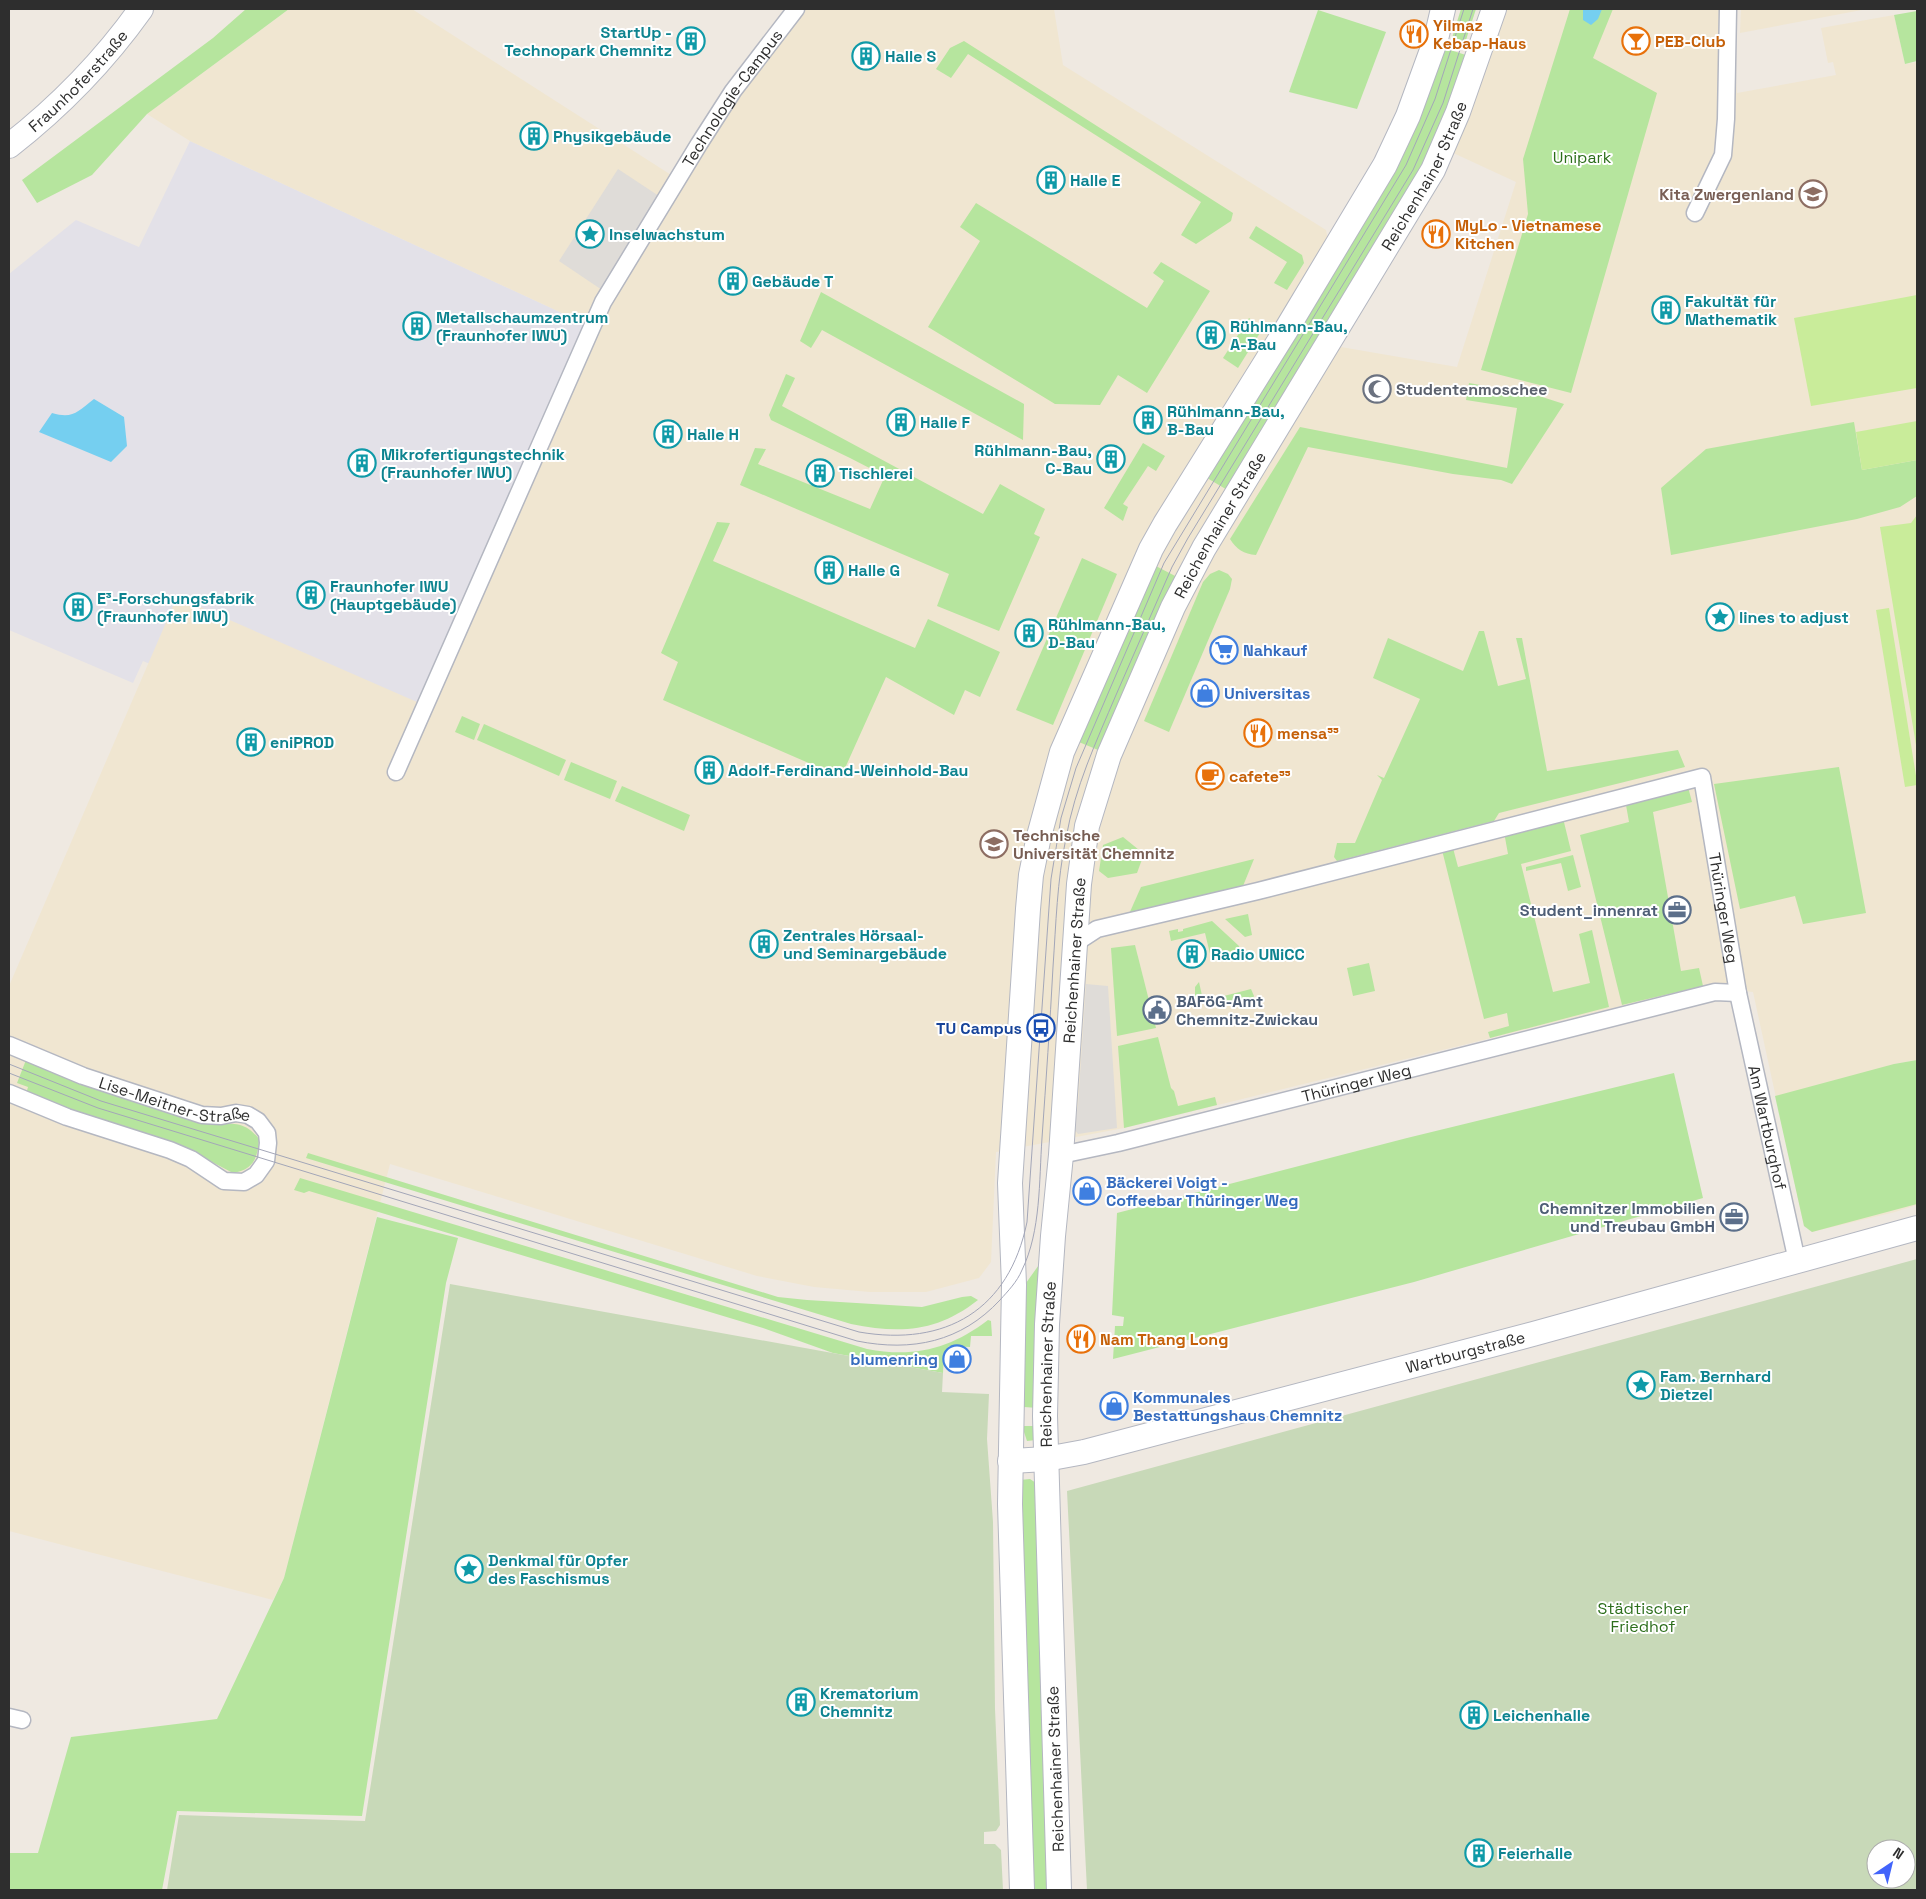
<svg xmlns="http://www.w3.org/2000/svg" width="1926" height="1899" font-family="'Space Grotesk',sans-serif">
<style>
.industrial{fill:#e3e1e8}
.education{fill:#f0e6d1}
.green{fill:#b6e59e}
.cemetery{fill:#c8d9b8;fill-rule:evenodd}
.pitch{fill:#c9ec9a}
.plaza{fill:#dfdcd8}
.water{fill:#75cff0}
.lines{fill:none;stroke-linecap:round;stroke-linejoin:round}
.street-casing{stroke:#b4b7c1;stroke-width:19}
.secondary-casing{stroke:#b4b7c1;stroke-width:26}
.street{stroke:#fff;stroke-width:16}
.secondary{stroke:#fff;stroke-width:24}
.tram{stroke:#a3a6b8;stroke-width:1}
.labels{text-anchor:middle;stroke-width:4;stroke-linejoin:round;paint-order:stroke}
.food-label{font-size:16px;font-weight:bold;fill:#c56008;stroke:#fff;text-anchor:start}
.culture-label{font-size:16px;font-weight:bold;fill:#0d838f;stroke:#fff;text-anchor:start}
.street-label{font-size:16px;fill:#2e2e2e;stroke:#fff}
.park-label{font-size:16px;fill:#2c6e1b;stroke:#fff}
.education-label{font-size:16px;font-weight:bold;fill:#785e54;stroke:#fff;text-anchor:end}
.worship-label{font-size:16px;font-weight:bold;fill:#5b616d;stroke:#fff;text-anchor:start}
.shop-label{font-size:16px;font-weight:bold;fill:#366cbe;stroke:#fff;text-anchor:start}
.service-label{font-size:16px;font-weight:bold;fill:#4e5e75;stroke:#fff;text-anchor:end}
.transit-label{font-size:16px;font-weight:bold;fill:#164399;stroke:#fff;text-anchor:end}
</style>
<rect width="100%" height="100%" fill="#efe9e1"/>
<polygon class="industrial" points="190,141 588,325 404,740 294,724 143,661 133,683 9,630 9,274 76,220 139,247"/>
<g class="education">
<polygon points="289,9 412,9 679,180 800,9 1054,9 1063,65 1326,230 1331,256 1335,321 1341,347 1457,367 1516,182 1449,151 1498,9 1732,9 1732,36 1737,93 1836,75 1833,62 1828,63 1821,28 1894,15 1905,64 1917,62 1917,1060 1894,1064 1917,1142 1917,1205 1895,1212 1812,1232 1804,1226 1753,992 1703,986 1124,1128 996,1152 991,1262 979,1278 926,1292 870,1292 814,1287 757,1276 390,1164 284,1578 273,1600 9,1531 9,986 177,597 417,702 588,325 190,141 147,114"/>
<polygon points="1741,9 1867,9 1740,33"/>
</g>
<g class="green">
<polygon points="246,9 289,9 147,114 92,175 37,203 22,180 213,38"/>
<polygon points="1461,9 1476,9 1465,43 1452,38"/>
<polygon points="1570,9 1613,9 1593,58 1657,93 1571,393 1481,370 1528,214 1523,159"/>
<polygon points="1318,10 1386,32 1357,109 1289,92"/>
<polygon points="1917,11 1917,61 1905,64 1894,15"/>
<polygon points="964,41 1233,213 1231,221 1196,244 1181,235 1201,202 968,54 951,78 936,69 950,48"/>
<polygon points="1438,46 1472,57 1440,140 1229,491 1202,475"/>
<polygon points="976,203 1147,308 1164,281 1153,273 1161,262 1210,291 1147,393 1118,375 1100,405 1055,404 928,327 980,241 960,227"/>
<polygon points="1256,226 1302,255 1304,263 1287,290 1274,283 1287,262 1249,238"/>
<polygon points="821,292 1024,404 1023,440 822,330 811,348 800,341"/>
<polygon points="1249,318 1263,328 1238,368 1223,358"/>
<polygon points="786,374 795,378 782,406 983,514 1000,484 1045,509 1034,534 1040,537 999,631 937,606 949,574 740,485 755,448 766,449 758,464 870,509 885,476 850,458 771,420 769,415"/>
<path d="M1469,383l67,12 28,9 -52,80 -11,-4 -48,-6 -145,-27 -52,108c-12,-1 -20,-6 -26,-16l70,-112 207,41 10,-60 -51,-8z"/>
<polygon points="1854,422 1862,470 1917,460 1917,496 1900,507 1857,519 1671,555 1661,488 1706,449"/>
<polygon points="1143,443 1165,456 1156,471 1148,466 1123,504 1128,507 1123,521 1104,508"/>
<polygon points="717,522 730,523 713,561 915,648 928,619 1000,652 980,697 965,690 954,715 886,677 841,777 663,700 678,662 661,653"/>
<polygon points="1082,558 1117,574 1053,725 1016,710"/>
<polygon points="1152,564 1179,578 1103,752 1074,740"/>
<polygon points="1219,570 1228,574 1232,579 1230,589 1169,732 1144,721 1203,582 1210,574"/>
<polygon points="1479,631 1484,631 1498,686 1526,679 1516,638 1522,638 1547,771 1678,750 1685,767 1499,813 1494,821 1337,861 1334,857 1337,843 1355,843 1382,780 1377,775 1384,778 1420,699 1373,678 1388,638 1463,671"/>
<polygon points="462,716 480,724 474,740 455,732"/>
<polygon points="484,724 566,760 559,776 477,740"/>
<polygon points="571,762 617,781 610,799 564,780"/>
<polygon points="1839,767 1866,913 1803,924 1795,896 1740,909 1714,784"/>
<polygon points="622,786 690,815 684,831 615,801"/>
<polygon points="1688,787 1692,802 1653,812 1681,971 1699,968 1703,986 1622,1005 1580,835 1629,822 1626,805"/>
<polygon points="1563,818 1571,851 1521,864 1553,992 1590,983 1579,934 1592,930 1609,1007 1490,1038 1488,1032 1509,1026 1507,1013 1484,1019 1442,850 1453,848 1458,867 1508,854 1504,832"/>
<polygon points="1123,837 1144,854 1137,873 1108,878 1099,871 1103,845"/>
<polygon points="1573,855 1581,887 1568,891 1561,863 1526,871 1526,867"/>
<polygon points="1254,859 1243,886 1129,914 1141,887"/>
<polygon points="1248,914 1252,935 1245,937 1225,919"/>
<polygon points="1212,921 1239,946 1241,955 1212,962 1205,933 1171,941 1169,931 1178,929 1178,932 1183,931 1183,929"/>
<polygon points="1135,945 1156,1028 1117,1036 1111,948"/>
<polygon points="1369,963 1375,991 1353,996 1347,968"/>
<polygon points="1199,982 1203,1000 1209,999 1212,1007 1204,1004 1195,997 1195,987"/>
<polygon points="1251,989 1254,996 1252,1000 1226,1005 1220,997"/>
<polygon points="1158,1037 1171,1088 1174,1091 1178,1106 1215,1097 1217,1105 1124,1128 1118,1046"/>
<path d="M26,1060l187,63c21,2 31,-3 46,16 -1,19 -6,31 -26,34l-40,-21 -167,-58 2,-7 -11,-4z"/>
<polygon points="1917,1060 1917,1204 1812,1232 1804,1226 1775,1096 1894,1064"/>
<polygon points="1674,1073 1703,1198 1414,1282 1113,1359 1115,1326 1123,1326 1124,1317 1112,1315 1117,1213 1407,1138"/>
<path d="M308,1153l470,144 29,3 115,7 40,-10 9,-1 7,4c-41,32 -77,34 -127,24l-545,-166z"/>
<path d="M300,1178l567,171c47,9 83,0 121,-29l3,1 1,15h-21l-1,11 -21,-1 -5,8 -1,19 -110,-20 -70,-25 -454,-137 -5,2 -10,-3z"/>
<polygon points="377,1217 458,1238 446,1283 362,1816 177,1811 162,1890 9,1890 9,1853 38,1853 71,1737 217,1719 284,1578"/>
<polygon points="1046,1255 1038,1408 1024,1407 1026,1283"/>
<polygon points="1022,1426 1039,1426 1036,1440 1027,1441"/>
<polygon points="1030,1479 1036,1483 1051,1890 1032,1890 1020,1480"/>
</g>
<g class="cemetery">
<path d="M1917,1259v631h-830l-20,-399zM1876,1849h30v30h-30z"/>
<polygon points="450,1284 943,1373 942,1392 989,1394 987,1439 993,1522 995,1709 1000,1825 996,1831 984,1832 984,1844 995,1844 1001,1850 1003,1890 167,1890 179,1815 365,1821"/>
</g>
<g class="pitch">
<polygon points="1917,295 1917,388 1811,406 1794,318"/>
<polygon points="1917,421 1917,460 1862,470 1856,432"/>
<polygon points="1917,515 1916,580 1917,589 1917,751 1880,527 1911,523"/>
<polygon points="1889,608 1917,782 1917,785 1905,787 1876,610"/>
</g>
<g class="plaza">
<polygon points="618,169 665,200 608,294 559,261"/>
<polygon points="1086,984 1108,986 1117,1128 1078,1134 1074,1129 1078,1105"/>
</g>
<g class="water">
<polygon points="1583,9 1602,9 1598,19 1591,25 1583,20"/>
<path d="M94,399l30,18 3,29 -16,16 -72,-30 13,-19c21,6 25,-1 42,-14z"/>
</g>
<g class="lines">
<g class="street-casing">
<g id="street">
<polyline points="1695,213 1723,155 1726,119 1728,9"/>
<path id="s1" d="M396,772l207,-470 96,-158 34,-53 63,-82"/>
<path id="s2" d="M1074,944l23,-15 161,-38 444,-114 36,216 59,268"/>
<path id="s3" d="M9,1045l74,31 119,39 19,1 15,-3 12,2 10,6 9,12 1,10 -2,18 -10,14 -12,7 -20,-1 -33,-22 -21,-9 -103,-33 -58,-24"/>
<path id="s4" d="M1061,1155l57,-12 597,-151 23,1"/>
<polyline points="9,1717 22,1720"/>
</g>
</g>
<g class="secondary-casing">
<g id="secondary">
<path id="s5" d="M9,146c50,-39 95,-85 132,-137"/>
<path id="s6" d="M1010,1461l36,-2 38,-7 449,-118 384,-106"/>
<polyline points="1022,1890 1010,1504 1014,1285 1010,1183 1028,909 1031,875 1039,836 1062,752 1151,549 1165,524 1286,330 1385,165 1408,116 1436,39 1443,9"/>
<path id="s7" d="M1059,1890l-14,-474 2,-92 6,-88 8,-81 18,-271 8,-58 22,-71 64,-148 31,-59 229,-378 25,-58 36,-103"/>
</g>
</g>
<use href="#street" class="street"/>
<use href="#secondary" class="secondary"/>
<g class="tram">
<path d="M9,1064l92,37 758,231c87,15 150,-22 168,-110l24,-343 10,-61 15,-50 88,-205 242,-398 29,-66 29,-90"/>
<path d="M9,1073l89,35 759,233c55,11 104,1 143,-41 8,-9 17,-18 22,-30 19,-39 17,-89 20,-132 4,-57 8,-114 11,-171 3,-43 4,-86 13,-129 9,-51 30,-96 50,-143 19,-43 37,-85 56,-128l16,-29 225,-368 30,-67 30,-94"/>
</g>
</g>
<defs>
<g id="restaurant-ring" transform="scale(1.4375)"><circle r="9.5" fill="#fff" stroke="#e8710a" stroke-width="1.5"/><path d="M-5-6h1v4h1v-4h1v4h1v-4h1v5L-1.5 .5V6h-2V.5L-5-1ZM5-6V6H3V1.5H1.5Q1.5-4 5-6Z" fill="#e8710a"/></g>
<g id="building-ring" transform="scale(1.4375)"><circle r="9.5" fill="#fff" stroke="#0f9aa8" stroke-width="1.5"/><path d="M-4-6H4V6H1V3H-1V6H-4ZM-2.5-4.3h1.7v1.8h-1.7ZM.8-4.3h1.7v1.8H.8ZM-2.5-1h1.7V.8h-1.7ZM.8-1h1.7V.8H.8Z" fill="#0f9aa8"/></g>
<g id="bar-ring" transform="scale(1.4375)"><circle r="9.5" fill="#fff" stroke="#e8710a" stroke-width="1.5"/><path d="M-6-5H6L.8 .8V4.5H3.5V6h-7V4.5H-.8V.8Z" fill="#e8710a"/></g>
<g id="school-ring" transform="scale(1.4375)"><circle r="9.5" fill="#fff" stroke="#8d6e63" stroke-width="1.5"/><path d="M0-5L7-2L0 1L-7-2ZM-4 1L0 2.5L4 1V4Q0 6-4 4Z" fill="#8d6e63"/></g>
<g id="sight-ring" transform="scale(1.4375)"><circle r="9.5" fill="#fff" stroke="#0f9aa8" stroke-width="1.5"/><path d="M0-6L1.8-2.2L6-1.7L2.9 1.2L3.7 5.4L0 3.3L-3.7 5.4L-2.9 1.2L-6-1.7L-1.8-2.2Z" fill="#0f9aa8"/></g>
<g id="mosque-ring" transform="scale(1.4375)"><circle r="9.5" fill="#fff" stroke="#6b7280" stroke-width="1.5"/><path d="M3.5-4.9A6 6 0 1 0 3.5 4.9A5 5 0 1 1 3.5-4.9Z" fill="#6b7280"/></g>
<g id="supermarket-ring" transform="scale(1.4375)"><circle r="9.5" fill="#fff" stroke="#3f7fe0" stroke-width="1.5"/><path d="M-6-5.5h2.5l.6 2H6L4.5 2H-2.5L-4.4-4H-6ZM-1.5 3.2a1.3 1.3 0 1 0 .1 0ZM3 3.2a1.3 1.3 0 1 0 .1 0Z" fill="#3f7fe0"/></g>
<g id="shop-ring" transform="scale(1.4375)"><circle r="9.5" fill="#fff" stroke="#3f7fe0" stroke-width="1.5"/><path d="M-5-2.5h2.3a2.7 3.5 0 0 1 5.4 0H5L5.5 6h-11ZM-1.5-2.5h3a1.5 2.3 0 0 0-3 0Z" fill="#3f7fe0"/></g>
<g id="cafe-ring" transform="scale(1.4375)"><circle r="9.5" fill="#fff" stroke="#e8710a" stroke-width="1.5"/><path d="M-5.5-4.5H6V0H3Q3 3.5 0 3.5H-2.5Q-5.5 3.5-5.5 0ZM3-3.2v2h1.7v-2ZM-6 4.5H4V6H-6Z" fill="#e8710a"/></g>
<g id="university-ring" transform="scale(1.4375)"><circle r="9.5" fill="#fff" stroke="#8d6e63" stroke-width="1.5"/><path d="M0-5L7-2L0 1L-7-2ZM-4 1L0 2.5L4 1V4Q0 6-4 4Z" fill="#8d6e63"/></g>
<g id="office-ring" transform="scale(1.4375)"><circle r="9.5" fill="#fff" stroke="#5c6f8a" stroke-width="1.5"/><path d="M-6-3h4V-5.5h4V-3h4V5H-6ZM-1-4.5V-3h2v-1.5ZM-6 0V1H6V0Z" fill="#5c6f8a"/></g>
<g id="civic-ring" transform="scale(1.4375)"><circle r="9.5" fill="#fff" stroke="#5c6f8a" stroke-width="1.5"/><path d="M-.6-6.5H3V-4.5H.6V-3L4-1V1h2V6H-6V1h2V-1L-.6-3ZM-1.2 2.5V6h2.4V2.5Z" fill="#5c6f8a"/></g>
<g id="bus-ring" transform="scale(1.4375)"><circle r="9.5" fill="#fff" stroke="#1a4fb4" stroke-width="1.5"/><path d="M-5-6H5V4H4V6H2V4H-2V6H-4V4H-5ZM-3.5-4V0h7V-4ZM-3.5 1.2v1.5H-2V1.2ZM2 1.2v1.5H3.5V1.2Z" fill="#1a4fb4"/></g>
</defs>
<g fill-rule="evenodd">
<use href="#restaurant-ring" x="1414" y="34"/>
<use href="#building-ring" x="691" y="41"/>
<use href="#bar-ring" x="1636" y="41"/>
<use href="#building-ring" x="866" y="56"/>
<use href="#building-ring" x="534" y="136"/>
<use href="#building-ring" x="1051" y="180"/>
<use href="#school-ring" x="1813" y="194"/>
<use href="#sight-ring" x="590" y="234"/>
<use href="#restaurant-ring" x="1436" y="234"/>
<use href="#building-ring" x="733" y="281"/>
<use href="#building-ring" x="1666" y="310"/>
<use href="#building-ring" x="417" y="326"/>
<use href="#building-ring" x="1211" y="335"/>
<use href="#mosque-ring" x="1377" y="389"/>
<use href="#building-ring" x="1148" y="420"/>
<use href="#building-ring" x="901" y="422"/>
<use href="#building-ring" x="668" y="434"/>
<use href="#building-ring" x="1111" y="459"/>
<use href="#building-ring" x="362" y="463"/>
<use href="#building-ring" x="820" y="473"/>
<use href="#building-ring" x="829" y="570"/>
<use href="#building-ring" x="311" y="595"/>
<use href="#building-ring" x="78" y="607"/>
<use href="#sight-ring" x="1720" y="617"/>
<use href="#building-ring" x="1029" y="633"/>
<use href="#supermarket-ring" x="1224" y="650"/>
<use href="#shop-ring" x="1205" y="693"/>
<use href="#restaurant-ring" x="1258" y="733"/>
<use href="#building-ring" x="251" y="742"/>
<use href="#building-ring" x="709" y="770"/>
<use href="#cafe-ring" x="1210" y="776"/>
<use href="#university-ring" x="994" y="844"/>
<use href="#office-ring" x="1677" y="910"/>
<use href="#building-ring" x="764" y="944"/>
<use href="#building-ring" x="1192" y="954"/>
<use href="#civic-ring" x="1157" y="1010"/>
<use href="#bus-ring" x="1041" y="1028"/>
<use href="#shop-ring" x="1087" y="1191"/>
<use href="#office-ring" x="1734" y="1217"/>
<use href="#restaurant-ring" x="1081" y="1339"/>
<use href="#shop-ring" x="957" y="1359"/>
<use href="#sight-ring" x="1641" y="1385"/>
<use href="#shop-ring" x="1114" y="1406"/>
<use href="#sight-ring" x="469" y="1569"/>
<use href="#building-ring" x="801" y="1702"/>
<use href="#building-ring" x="1474" y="1715"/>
<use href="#building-ring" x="1479" y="1853"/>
</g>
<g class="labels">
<g class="food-label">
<text x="1433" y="31">Yilmaz<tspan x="1433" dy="18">Kebap-Haus</tspan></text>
<text x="1655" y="47">PEB-Club</text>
<text x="1455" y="231">MyLo - Vietnamese<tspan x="1455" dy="18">Kitchen</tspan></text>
<text x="1277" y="739">mensa⁵⁵</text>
<text x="1229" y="782">cafete⁵⁵</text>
<text x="1100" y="1345">Nam Thang Long</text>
</g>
<g class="culture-label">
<text x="672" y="38" text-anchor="end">StartUp -<tspan x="672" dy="18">Technopark Chemnitz</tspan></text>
<text x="885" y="62">Halle S</text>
<text x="553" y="142">Physikgebäude</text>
<text x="1070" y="186">Halle E</text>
<text x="609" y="240">Inselwachstum</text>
<text x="752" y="287">Gebäude T</text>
<text x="1685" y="307">Fakultät für<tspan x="1685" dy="18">Mathematik</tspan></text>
<text x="436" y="323">Metallschaumzentrum<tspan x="436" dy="18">(Fraunhofer IWU)</tspan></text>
<text x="1230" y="332">Rühlmann-Bau,<tspan x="1230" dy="18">A-Bau</tspan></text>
<text x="1167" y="417">Rühlmann-Bau,<tspan x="1167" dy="18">B-Bau</tspan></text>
<text x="920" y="428">Halle F</text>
<text x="687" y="440">Halle H</text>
<text x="1092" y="456" text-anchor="end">Rühlmann-Bau,<tspan x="1092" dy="18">C-Bau</tspan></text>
<text x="381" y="460">Mikrofertigungstechnik<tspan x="381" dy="18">(Fraunhofer IWU)</tspan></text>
<text x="839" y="479">Tischlerei</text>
<text x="848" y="576">Halle G</text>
<text x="330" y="592">Fraunhofer IWU<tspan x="330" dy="18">(Hauptgebäude)</tspan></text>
<text x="97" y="604">E³-Forschungsfabrik<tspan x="97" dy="18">(Fraunhofer IWU)</tspan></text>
<text x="1739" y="623">lines to adjust</text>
<text x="1048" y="630">Rühlmann-Bau,<tspan x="1048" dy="18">D-Bau</tspan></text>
<text x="270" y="748">eniPROD</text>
<text x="728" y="776">Adolf-Ferdinand-Weinhold-Bau</text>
<text x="783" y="941">Zentrales Hörsaal-<tspan x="783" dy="18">und Seminargebäude</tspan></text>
<text x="1211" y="960">Radio UNiCC</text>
<text x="1660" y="1382">Fam. Bernhard<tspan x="1660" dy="18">Dietzel</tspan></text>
<text x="488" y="1566">Denkmal für Opfer<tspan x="488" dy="18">des Faschismus</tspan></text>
<text x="820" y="1699">Krematorium<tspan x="820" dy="18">Chemnitz</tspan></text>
<text x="1493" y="1721">Leichenhalle</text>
<text x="1498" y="1859">Feierhalle</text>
</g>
<g class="street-label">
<text dy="6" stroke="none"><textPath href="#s5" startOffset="95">Fraunhoferstraße</textPath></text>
<text dy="6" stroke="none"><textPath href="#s1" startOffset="755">Technologie-Campus</textPath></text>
<text dy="6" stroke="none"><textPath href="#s7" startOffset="1801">Reichenhainer Straße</textPath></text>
<text dy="6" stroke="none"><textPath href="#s7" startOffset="1396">Reichenhainer Straße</textPath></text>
<text dy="6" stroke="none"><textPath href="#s2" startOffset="784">Thüringer Weg</textPath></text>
<text dy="6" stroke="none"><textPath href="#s7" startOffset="931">Reichenhainer Straße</textPath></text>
<text dy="6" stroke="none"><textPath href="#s4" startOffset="304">Thüringer Weg</textPath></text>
<text dy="6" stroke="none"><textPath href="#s3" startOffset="176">Lise-Meitner-Straße</textPath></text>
<text dy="6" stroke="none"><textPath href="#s2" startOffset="1008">Am Wartburghof</textPath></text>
<text dy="6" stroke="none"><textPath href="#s6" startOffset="469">Wartburgstraße</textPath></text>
<text dy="6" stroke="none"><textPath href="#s7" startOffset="526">Reichenhainer Straße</textPath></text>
<text transform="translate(1055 1769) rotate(-92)" y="6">Reichenhainer Straße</text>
</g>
<g class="park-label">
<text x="1582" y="163">Unipark</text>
<text x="1643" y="1614">Städtischer<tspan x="1643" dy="18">Friedhof</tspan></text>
</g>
<g class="education-label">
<text x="1794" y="200">Kita Zwergenland</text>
<text x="1013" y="841" text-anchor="start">Technische<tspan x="1013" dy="18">Universität Chemnitz</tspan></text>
</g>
<g class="worship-label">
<text x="1396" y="395">Studentenmoschee</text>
</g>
<g class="shop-label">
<text x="1243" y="656">Nahkauf</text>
<text x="1224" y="699">Universitas</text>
<text x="1106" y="1188">Bäckerei Voigt -<tspan x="1106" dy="18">Coffeebar Thüringer Weg</tspan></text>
<text x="938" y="1365" text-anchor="end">blumenring</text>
<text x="1133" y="1403">Kommunales<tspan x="1133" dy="18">Bestattungshaus Chemnitz</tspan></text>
</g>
<g class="service-label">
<text x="1658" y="916">Student_innenrat</text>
<text x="1176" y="1007" text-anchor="start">BAFöG-Amt<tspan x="1176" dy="18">Chemnitz-Zwickau</tspan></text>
<text x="1715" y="1214">Chemnitzer Immobilien<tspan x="1715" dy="18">und Treubau GmbH</tspan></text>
</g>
<g class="transit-label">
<text x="1022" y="1034">TU Campus</text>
</g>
</g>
<rect width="1926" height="1899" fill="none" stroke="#2e2e2e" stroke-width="20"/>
<g transform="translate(1891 1864) rotate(35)"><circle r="24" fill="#ffffff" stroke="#ababab"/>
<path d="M0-4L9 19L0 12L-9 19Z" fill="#4264fb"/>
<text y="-8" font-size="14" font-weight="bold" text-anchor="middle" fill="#2e2e2e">N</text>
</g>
</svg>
